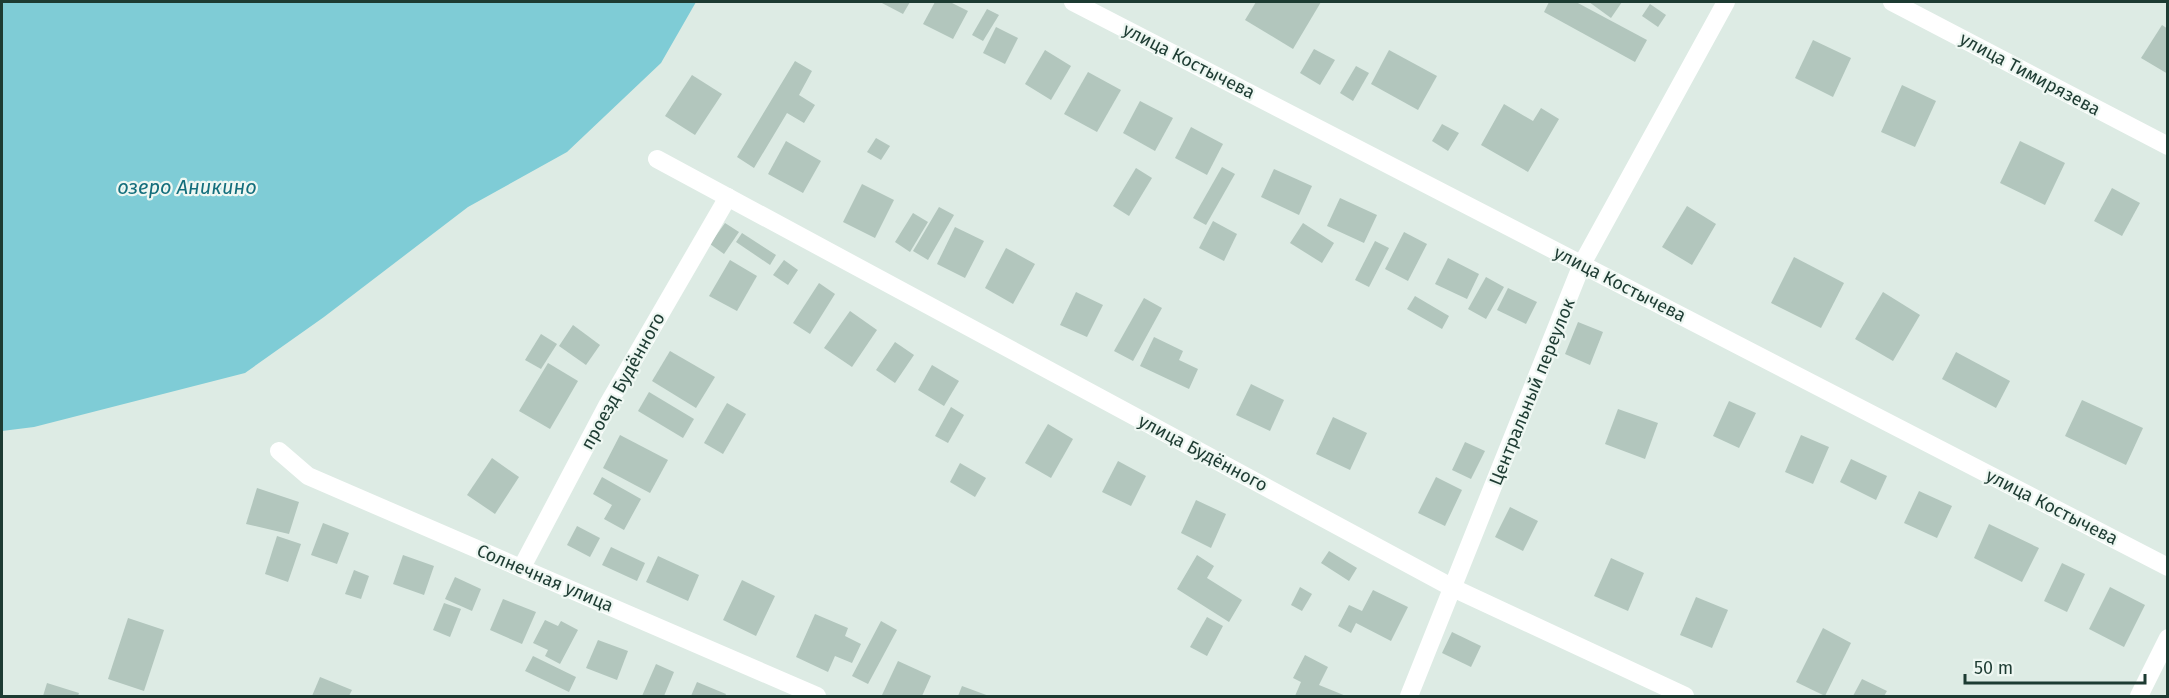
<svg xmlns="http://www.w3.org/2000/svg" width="2169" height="698" font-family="'Fira Sans',sans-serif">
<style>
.water{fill:#7fccd6}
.building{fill:#b2c6bd}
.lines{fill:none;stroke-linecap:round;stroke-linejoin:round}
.minor{stroke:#fff;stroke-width:18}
.labels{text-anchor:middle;stroke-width:4.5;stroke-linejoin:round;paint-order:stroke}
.street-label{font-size:18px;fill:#1d3b32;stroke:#eef7f2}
.water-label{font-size:20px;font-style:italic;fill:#136e7c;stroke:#eef7f2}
</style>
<rect width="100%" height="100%" fill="#ddebe4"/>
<polygon class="water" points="2,2 696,2 661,63 567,152 468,207 324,317 245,373 34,427 2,431"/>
<g class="building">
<polygon points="880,2 910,2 903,14"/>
<polygon points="935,2 950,2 968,11 953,39 923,24"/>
<polygon points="1256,2 1321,2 1293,49 1245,20"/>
<polygon points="1549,2 1576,2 1647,40 1635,62 1544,12"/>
<polygon points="1589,2 1622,2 1611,18"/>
<polygon points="1650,4 1666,15 1658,27 1642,16"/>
<polygon points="987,9 999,15 983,41 972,35"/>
<polygon points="2162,25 2168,29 2168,74 2141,58"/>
<polygon points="996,27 1018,38 1005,64 983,53"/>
<polygon points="1813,40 1851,58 1833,97 1795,78"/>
<polygon points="1314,49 1335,60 1320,85 1300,73"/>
<polygon points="1045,50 1071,66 1051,100 1025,84"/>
<polygon points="1389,50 1437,76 1418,110 1371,84"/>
<polygon points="795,61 812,71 799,95 815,105 804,123 787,113 754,168 737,157"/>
<polygon points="1356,66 1369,73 1353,101 1340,93"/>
<polygon points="1088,72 1121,90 1097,132 1064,114"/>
<polygon points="692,75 722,94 695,135 665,116"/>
<polygon points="1902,85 1936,101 1915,147 1881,132"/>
<polygon points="1140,101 1173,118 1155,151 1123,133"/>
<polygon points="1504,104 1533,121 1541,108 1559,119 1528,172 1481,145"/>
<polygon points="1442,124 1459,133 1448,151 1432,141"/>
<polygon points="1191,127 1223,144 1207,175 1175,158"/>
<polygon points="876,138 890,146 881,160 867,152"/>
<polygon points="786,141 821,161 803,193 768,174"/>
<polygon points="2020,141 2065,163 2045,205 2000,183"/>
<polygon points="1222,167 1235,174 1206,225 1193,218"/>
<polygon points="1136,168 1152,178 1129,216 1113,206"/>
<polygon points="1274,169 1312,186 1299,215 1261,197"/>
<polygon points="862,184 894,200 875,238 843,222"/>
<polygon points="2112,188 2140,203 2122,236 2094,221"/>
<polygon points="1340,198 1377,215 1364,243 1327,226"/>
<polygon points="1687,206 1716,224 1692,265 1662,247"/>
<polygon points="939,207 954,215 928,260 913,251"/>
<polygon points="913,213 928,222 910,252 895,242"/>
<polygon points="1213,221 1237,234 1224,261 1199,248"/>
<polygon points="725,223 739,232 724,254 710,244"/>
<polygon points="1303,223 1334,243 1322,263 1290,243"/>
<polygon points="955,227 984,241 965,278 937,264"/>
<polygon points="1404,232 1427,244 1408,281 1385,269"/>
<polygon points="742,233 776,255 770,265 736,242"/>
<polygon points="1375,241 1389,248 1369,287 1355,280"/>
<polygon points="1006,248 1035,264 1013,304 985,288"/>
<polygon points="1794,257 1844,283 1821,328 1771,303"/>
<polygon points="1448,258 1479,274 1467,299 1435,284"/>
<polygon points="730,260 757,276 737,311 709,296"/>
<polygon points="784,260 798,270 788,285 773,275"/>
<polygon points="1486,277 1504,287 1486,319 1468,309"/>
<polygon points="819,283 835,294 810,334 793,323"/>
<polygon points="1508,288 1537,302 1526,324 1497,310"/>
<polygon points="1076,292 1103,305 1087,337 1060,325"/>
<polygon points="1883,292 1920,315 1893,361 1855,339"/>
<polygon points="1415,296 1449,316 1442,329 1407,309"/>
<polygon points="1144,298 1162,308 1133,361 1114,351"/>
<polygon points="850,311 877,330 852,367 824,348"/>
<polygon points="1578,322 1603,332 1590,365 1565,354"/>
<polygon points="573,325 600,345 586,365 559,346"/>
<polygon points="541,334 557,344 541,369 525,360"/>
<polygon points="1154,337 1183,351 1179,360 1198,369 1189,389 1140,366"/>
<polygon points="895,342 914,355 895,383 876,370"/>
<polygon points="670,351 715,377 696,408 652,381"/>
<polygon points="1956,352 2010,381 1996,408 1942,379"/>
<polygon points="548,363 578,381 550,429 519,411"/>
<polygon points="932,365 959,381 944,406 918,390"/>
<polygon points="1251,384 1284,400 1270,431 1236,415"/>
<polygon points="649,392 694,419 683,438 638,411"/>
<polygon points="2082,400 2143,428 2126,465 2065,436"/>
<polygon points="1729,401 1756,413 1739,448 1713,436"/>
<polygon points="727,403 746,414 723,454 704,443"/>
<polygon points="951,407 964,415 948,443 935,436"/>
<polygon points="1618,409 1658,423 1645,459 1605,444"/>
<polygon points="1333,417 1367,433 1350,470 1316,454"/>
<polygon points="1048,424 1073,439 1051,478 1025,463"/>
<polygon points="620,435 668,460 650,493 603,468"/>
<polygon points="1801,435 1829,447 1813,484 1785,472"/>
<polygon points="1465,442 1485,451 1471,479 1452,470"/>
<polygon points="492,458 519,477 495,514 467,495"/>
<polygon points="1851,459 1887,476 1876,500 1840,482"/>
<polygon points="1118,461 1146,476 1131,506 1102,492"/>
<polygon points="960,463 986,478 975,497 950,482"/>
<polygon points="602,477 641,499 624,530 604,519 612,505 593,494"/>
<polygon points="1436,477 1462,490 1445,526 1418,513"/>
<polygon points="257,488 299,502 289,534 246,524"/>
<polygon points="1919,491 1952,506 1937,538 1904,523"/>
<polygon points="1196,500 1226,514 1211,548 1181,533"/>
<polygon points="1510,507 1538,521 1523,551 1495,537"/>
<polygon points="323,523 349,533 337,564 311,555"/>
<polygon points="1989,524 2039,548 2022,582 1974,558"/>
<polygon points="577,526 600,538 590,557 567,545"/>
<polygon points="277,536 301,544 288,582 265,574"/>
<polygon points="611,547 645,563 637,581 602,565"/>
<polygon points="1329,551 1357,568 1349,581 1321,563"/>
<polygon points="403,555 434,566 424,595 393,584"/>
<polygon points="1197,555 1214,566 1207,578 1242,600 1229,622 1177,589"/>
<polygon points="658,556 699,575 688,601 646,582"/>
<polygon points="1611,558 1644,573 1628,611 1594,596"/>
<polygon points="2062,563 2085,574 2067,612 2044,601"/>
<polygon points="354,570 369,576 361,599 345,594"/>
<polygon points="455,577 481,589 472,611 445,599"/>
<polygon points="742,580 775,596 756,636 723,620"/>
<polygon points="1300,587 1312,594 1302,611 1291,605"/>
<polygon points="2110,587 2145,605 2124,647 2089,629"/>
<polygon points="1373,590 1408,607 1391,641 1356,623 1351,633 1338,626 1349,605 1362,611"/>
<polygon points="1696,597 1728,610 1712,648 1680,635"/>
<polygon points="503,599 536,612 522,644 490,630"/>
<polygon points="444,603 461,609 450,637 433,630"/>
<polygon points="815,614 848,628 845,636 861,644 852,663 835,656 828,672 796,657"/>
<polygon points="1207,617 1223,626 1207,656 1190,647"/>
<polygon points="128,618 164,630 144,691 108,679"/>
<polygon points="545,620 558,626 561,621 578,630 560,664 545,656 548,650 533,643"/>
<polygon points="881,621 897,630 868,684 852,676"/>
<polygon points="1823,628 1851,643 1825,696 1796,682"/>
<polygon points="1452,632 1481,646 1471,667 1442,653"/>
<polygon points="598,640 628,651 617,680 586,668"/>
<polygon points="1305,655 1328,667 1319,685 1346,696 1295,696 1301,682 1293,678"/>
<polygon points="533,656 576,677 569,692 525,671"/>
<polygon points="898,661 931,676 922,696 882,695"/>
<polygon points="656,664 674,672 664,696 642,696"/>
<polygon points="320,677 352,690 349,696 312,696"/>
<polygon points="1862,679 1887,691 1884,696 1853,696"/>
<polygon points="697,682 726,694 725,696 691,696"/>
<polygon points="47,683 79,693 78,696 43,696"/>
<polygon points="962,686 989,696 958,696"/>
</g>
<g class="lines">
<g class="minor">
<polyline points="1073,2 2168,567"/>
<polyline points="1892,2 2168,146"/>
<polyline points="657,159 1453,588 1685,696"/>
<polyline points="279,451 308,476 817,696"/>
<polyline points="522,567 608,404 728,197"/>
<polyline points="1409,696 1582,264 1726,2"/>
<polyline points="2139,696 2168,638"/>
</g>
</g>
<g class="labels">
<g class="street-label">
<text transform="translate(1189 61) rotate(27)" y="6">улица Костычева</text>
<text transform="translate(2030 74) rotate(28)" y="6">улица Тимирязева</text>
<text transform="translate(1620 284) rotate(27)" y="6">улица Костычева</text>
<text transform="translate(623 381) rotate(-61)" y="6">проезд Будённого</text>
<text transform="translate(1532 392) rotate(-68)" y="6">Центральный переулок</text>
<text transform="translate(1203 453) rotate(28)" y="6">улица Будённого</text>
<text transform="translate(2052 507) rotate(27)" y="6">улица Костычева</text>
<text transform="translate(545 578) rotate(23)" y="6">Солнечная улица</text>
</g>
<g class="water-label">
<text x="187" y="194">озеро Аникино</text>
</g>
</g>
<rect width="2169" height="698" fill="none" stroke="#1d3b32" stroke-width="6"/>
<path d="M1965 674v9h180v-9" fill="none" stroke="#1d3b32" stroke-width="3"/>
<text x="1974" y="674" font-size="18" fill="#1d3b32" stroke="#eef7f2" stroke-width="4.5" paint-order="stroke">50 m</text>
</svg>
